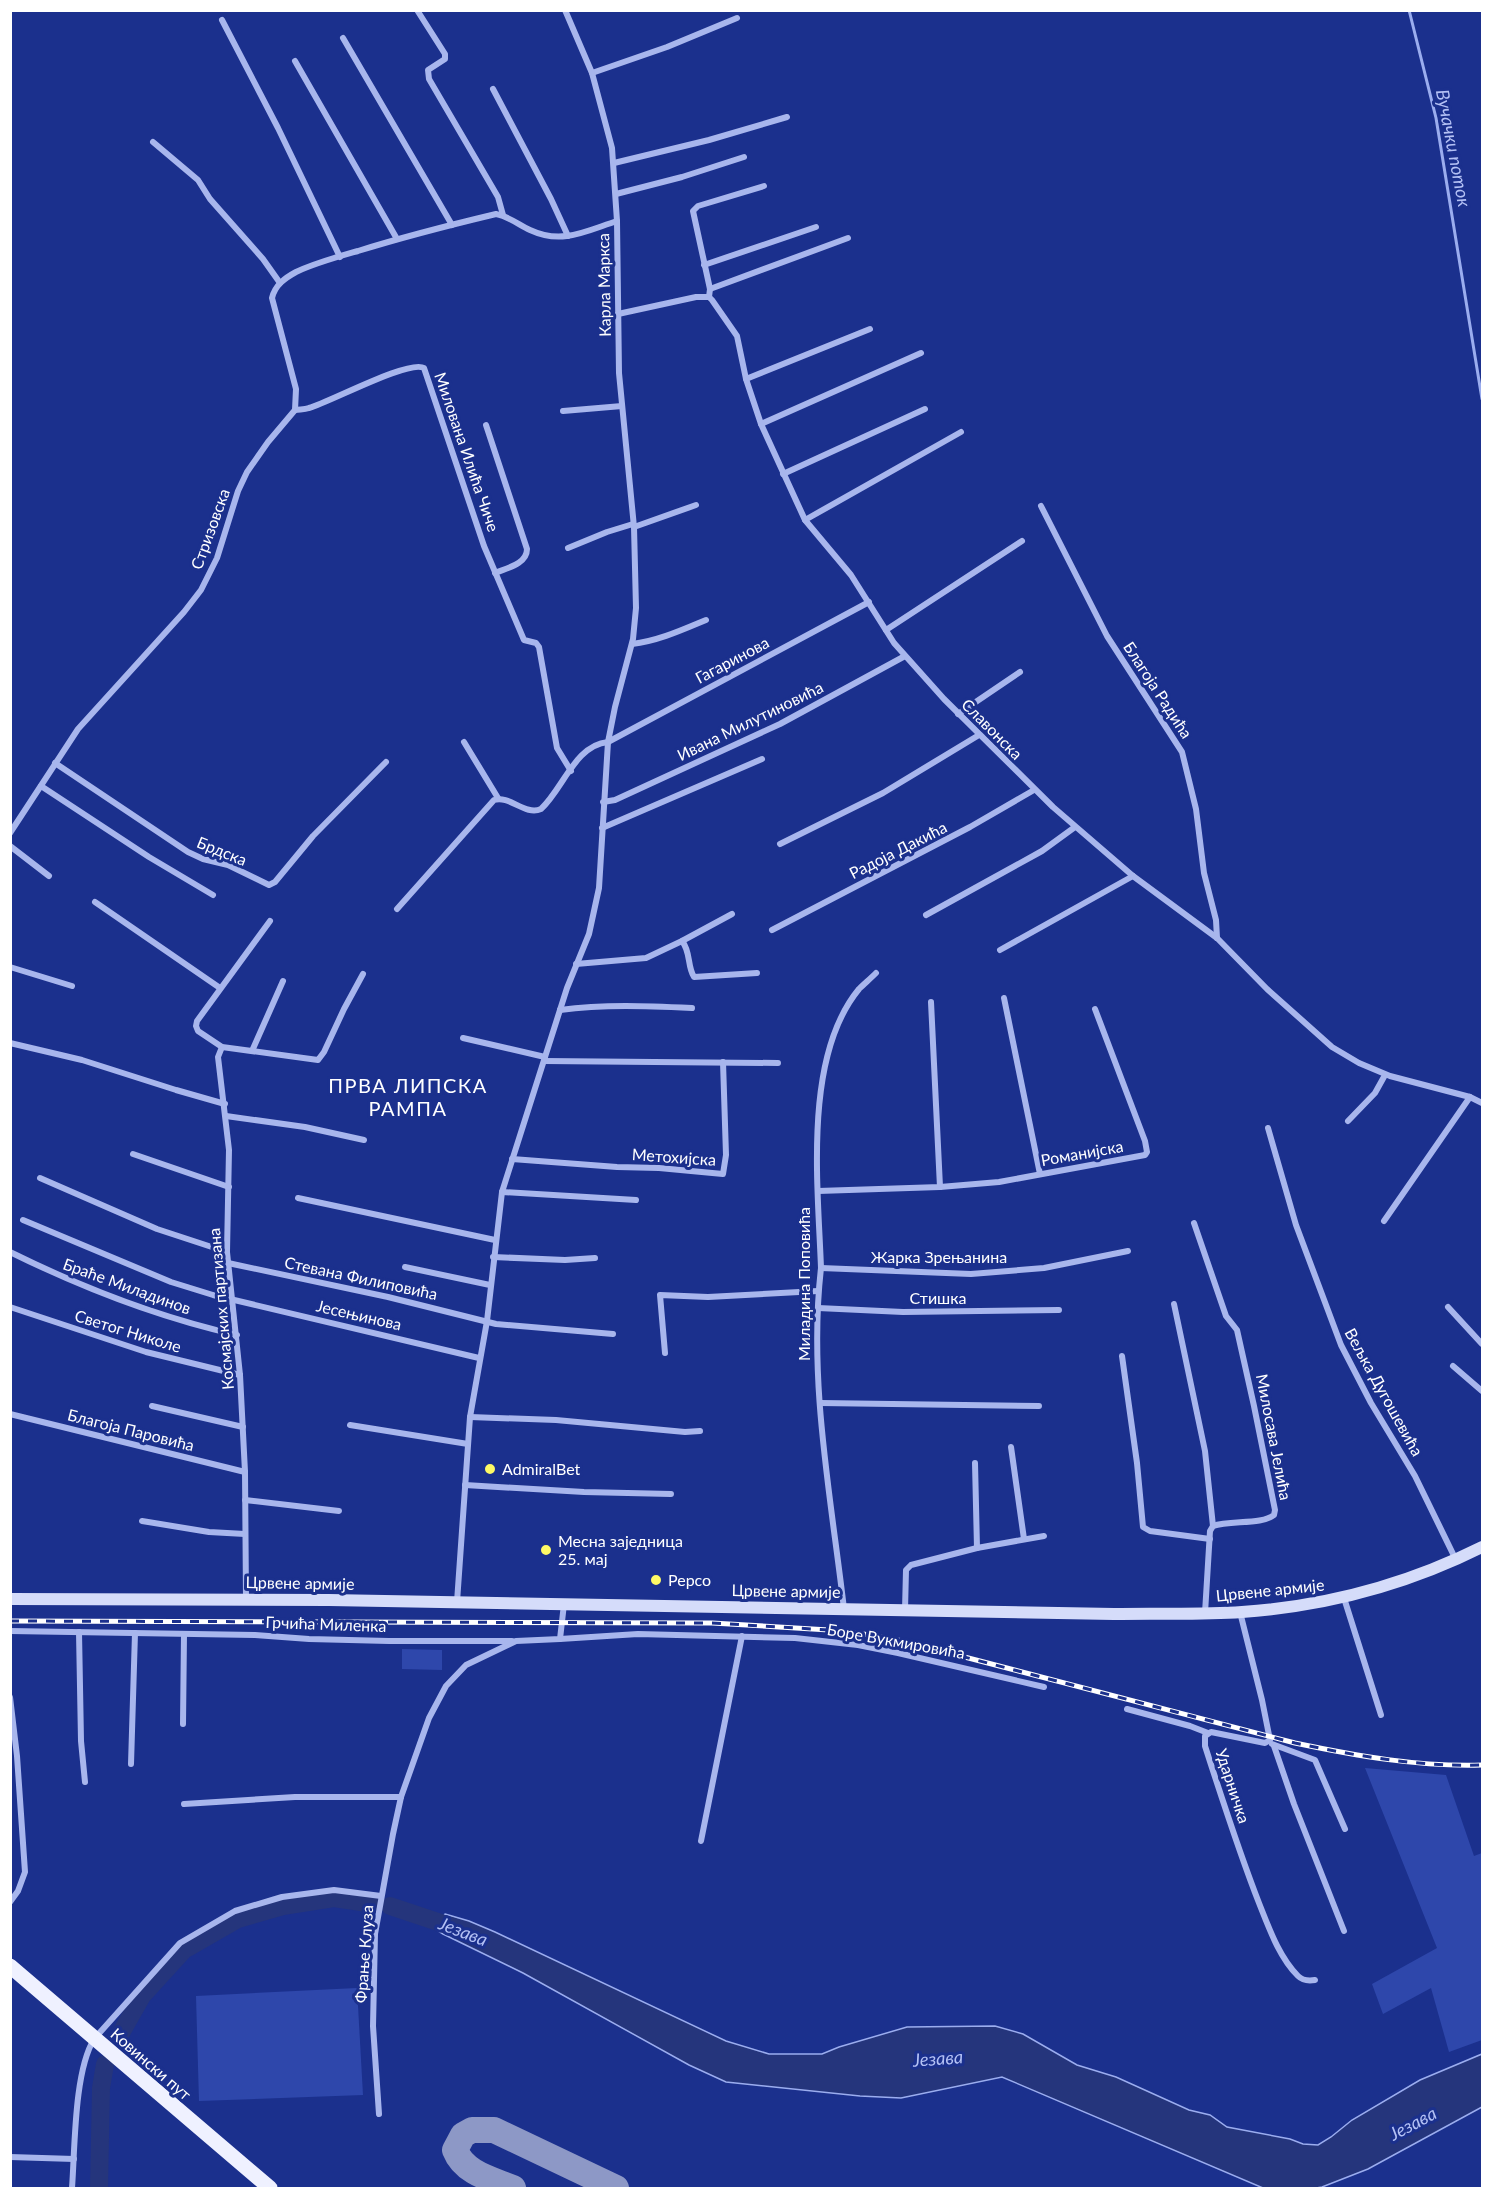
<svg xmlns="http://www.w3.org/2000/svg" width="1493" height="2199" font-family="Lato,sans-serif">
<style>
.green{fill:#2e47ab}
.water{fill:#25357c;stroke:#9badef;stroke-width:1.5}
.lines{fill:none;stroke-linecap:round;stroke-linejoin:round}
.stream{stroke:#9badef;stroke-width:3}
.river{stroke:#25357c;stroke-width:18}
.taxiway{stroke:#8d98c6;stroke-width:26}
.minor{stroke:#a8b6ed;stroke-width:6}
.secondary{stroke:#d5dcfa;stroke-width:12}
.primary{stroke:#eff1ff;stroke-width:15}
.rail-casing{stroke:#fff;stroke-width:5}
.rail{stroke:#1b308d;stroke-width:3;stroke-dasharray:9;stroke-linecap:butt}
.poi-dot{fill:#fef965;stroke:#1b308d;stroke-width:2}
.labels{text-anchor:middle;stroke-width:6;stroke-linejoin:round;paint-order:stroke}
.street-label{font-size:16px;fill:#fff;stroke:#1b308d}
.poi-label{font-size:16px;fill:#fff;stroke:#1b308d;text-anchor:start}
.water-label{font-size:18px;font-style:italic;fill:#b4c1f5;stroke:#1b308d}
.quarter-label{font-size:20px;letter-spacing:1.5px;fill:#fff;stroke:#1b308d}
</style>
<rect width="100%" height="100%" fill="#1b308d"/>
<g class="green">
<polygon points="402,1649 442,1650 442,1670 402,1669"/>
<polygon points="1365,1768 1446,1775 1474,1856 1482,1853 1482,2040 1449,2052 1431,1988 1383,2014 1372,1984 1437,1948"/>
<polygon points="357,1988 363,2095 199,2101 196,1996"/>
</g>
<polygon class="water" points="445,1914 469,1921 495,1932 726,2041 769,2054 822,2054 839,2047 907,2027 995,2026 1023,2034 1077,2065 1116,2077 1189,2110 1210,2115 1227,2127 1290,2139 1303,2144 1318,2145 1331,2137 1352,2120 1420,2080 1482,2054 1482,2107 1368,2169 1322,2187 1316,2188 1263,2188 1002,2077 901,2098 860,2096 726,2082 689,2065 523,1973 443,1934 435,1929"/>
<g class="lines">
<polyline class="stream" points="1409,10 1436,118 1482,399"/>
<g class="river">
<polyline points="390,1906 462,1930"/>
<polyline points="121,2033 142,1996 184,1950 238,1919 283,1906 334,1898 374,1904"/>
<polyline points="99,2188 101,2088 105,2064"/>
</g>
<path class="taxiway" d="M513,2188c-22,-9 -49,-15 -58,-38l8,-15 9,-5h22l122,58"/>
<g class="minor">
<polyline points="417,10 445,54 445,59 428,70 429,79 498,197 503,215"/>
<polyline points="222,20 278,128 340,257"/>
<polyline points="343,38 452,225"/>
<polyline points="295,61 397,239"/>
<polyline points="592,73 667,47 737,18"/>
<polyline points="493,89 551,199 568,236"/>
<polyline points="153,142 198,180 210,199 263,259 280,283"/>
<polyline points="614,163 709,140 787,117"/>
<polyline points="616,194 682,177 744,157"/>
<polyline points="704,265 816,227"/>
<polyline points="710,289 848,238"/>
<polyline points="709,297 710,289 693,211 698,206 764,186"/>
<polyline points="618,314 696,297 709,297 712,300 737,336 746,379 761,424 805,520 851,575 894,643 944,699 1053,807 1133,876 1217,938 1267,989 1332,1047 1359,1063 1390,1076 1470,1097 1482,1103"/>
<polyline points="746,379 870,329"/>
<path d="M295,410c5,-1 9,0 14,-2 21,-6 101,-49 115,-40l60,178 40,94 12,3 3,4 18,101 14,23"/>
<polyline points="563,411 622,406"/>
<polyline points="761,424 921,353"/>
<path d="M486,425l41,124c0,15 -20,19 -32,24"/>
<polyline points="783,474 925,409"/>
<polyline points="1041,506 1107,636 1182,752 1196,809 1204,873 1216,920 1217,938"/>
<polyline points="805,520 961,432"/>
<polyline points="634,527 696,505"/>
<polyline points="568,548 607,532 633,524"/>
<polyline points="886,630 1022,541"/>
<path d="M632,644c26,-3 50,-14 74,-24"/>
<polyline points="958,714 1020,672"/>
<polyline points="464,742 498,798"/>
<polyline points="55,763 188,852 203,859 228,865 269,885 275,882 313,836 386,762"/>
<polyline points="41,786 149,857 213,895"/>
<polyline points="603,802 615,800 780,724 905,656"/>
<polyline points="602,828 762,759"/>
<path d="M10,833l68,-104 106,-117 17,-22 16,-32 21,-67 9,-19 21,-30 27,-32 1,-21 -24,-91c3,-13 13,-20 24,-26 19,-9 41,-15 62,-21 45,-14 92,-26 138,-37 12,2 23,11 34,16 32,15 56,1 87,-9"/>
<polyline points="780,844 883,793 979,735"/>
<polyline points="10,846 49,876"/>
<polyline points="95,902 220,988"/>
<path d="M397,909l97,-109c16,-5 31,16 47,9 22,-20 34,-64 67,-67l261,-140"/>
<polyline points="926,915 1042,851 1075,827"/>
<polyline points="270,921 197,1021 196,1026 198,1031 222,1047 318,1060 324,1052 344,1009 363,974"/>
<polyline points="772,930 970,827 1034,790"/>
<path d="M682,941c9,11 5,25 12,36l63,-4"/>
<polyline points="1000,950 1133,876"/>
<polyline points="576,964 646,958 682,941 732,914"/>
<polyline points="10,967 72,986"/>
<polyline points="1004,998 1040,1174"/>
<polyline points="931,1002 940,1187"/>
<path d="M560,1010c44,-6 88,-4 132,-2"/>
<polyline points="463,1038 545,1057"/>
<polyline points="10,1043 82,1060 176,1090 225,1104"/>
<polyline points="222,1047 218,1057 229,1150 227,1252 240,1375 245,1472 246,1599"/>
<polyline points="252,1051 283,981"/>
<polyline points="544,1061 778,1063"/>
<polyline points="226,1116 305,1127 364,1140"/>
<polyline points="1348,1121 1375,1093 1385,1075"/>
<polyline points="1268,1128 1296,1225 1341,1345 1371,1403 1415,1476 1456,1560"/>
<polyline points="133,1154 229,1187"/>
<polyline points="512,1159 617,1167 659,1168 723,1174 726,1155 723,1062"/>
<polyline points="40,1178 157,1229 227,1252"/>
<polyline points="818,1191 940,1187 999,1182 1145,1155 1147,1152 1145,1141 1095,1009"/>
<polyline points="502,1192 636,1200"/>
<polyline points="298,1198 495,1240"/>
<polyline points="23,1220 171,1282 213,1295 479,1358"/>
<polyline points="1384,1221 1470,1097"/>
<path d="M1194,1223l32,93 11,14 17,76 21,104 -1,5c-12,10 -44,5 -61,11l-3,5 -5,82"/>
<path d="M10,1252c73,36 147,65 227,83"/>
<polyline points="493,1257 565,1260 595,1258"/>
<polyline points="228,1263 388,1297 496,1324 613,1334"/>
<polyline points="405,1267 490,1285"/>
<polyline points="821,1268 971,1274 1044,1268 1128,1251"/>
<polyline points="1174,1304 1205,1451 1213,1526"/>
<polyline points="10,1307 146,1352 240,1375"/>
<polyline points="1448,1307 1482,1344"/>
<polyline points="818,1308 903,1312 1059,1310"/>
<polyline points="665,1353 660,1295 708,1297 818,1291"/>
<polyline points="1122,1356 1137,1463 1143,1527 1150,1531 1210,1539"/>
<polyline points="1453,1366 1482,1391"/>
<polyline points="820,1403 1039,1406"/>
<polyline points="152,1406 243,1427"/>
<polyline points="10,1414 245,1472"/>
<polyline points="470,1417 556,1420 685,1432 700,1431"/>
<polyline points="350,1425 468,1444"/>
<polyline points="1011,1447 1024,1539"/>
<polyline points="975,1463 977,1548"/>
<polyline points="465,1485 584,1492 671,1494"/>
<polyline points="245,1500 339,1511"/>
<polyline points="142,1521 209,1532 245,1534"/>
<polyline points="1344,1598 1381,1715"/>
<polyline points="457,1602 470,1417 487,1321 502,1192 567,988 589,934 599,888 608,742 615,707 633,639 636,608 634,527 619,373 617,221 612,148 592,73 565,10"/>
<path d="M844,1609c-13,-112 -36,-228 -23,-341 -3,-83 -18,-211 38,-279 5,-5 11,-10 17,-16"/>
<polyline points="905,1610 906,1570 911,1565 977,1548 1044,1536"/>
<path d="M1240,1612l22,88 8,40 -5,3 -54,-11 -6,4v10c17,53 34,106 54,157 10,25 20,54 39,73 5,5 11,5 17,4"/>
<polyline points="10,1631 255,1635 309,1639 389,1641 512,1641"/>
<polyline points="79,1632 81,1741 85,1782"/>
<polyline points="560,1639 638,1634 795,1638 858,1645 898,1653 1044,1687"/>
<polyline points="10,1697 17,1756 25,1872 18,1891 10,1902"/>
<polyline points="1127,1709 1190,1726 1208,1733"/>
<polyline points="183,1724 184,1634"/>
<polyline points="1272,1744 1315,1760 1345,1829"/>
<polyline points="1274,1746 1294,1804 1344,1931"/>
<polyline points="131,1764 135,1633"/>
<polyline points="184,1804 295,1797 401,1797"/>
<polyline points="701,1841 742,1636"/>
<polyline points="379,2114 373,2026 375,1934 393,1834 401,1797 429,1718 446,1686 466,1665 516,1641 560,1639 564,1604"/>
<polyline points="10,2157 74,2159"/>
<path d="M72,2188c3,-40 2,-116 22,-149l86,-96 55,-32 47,-14 52,-7 47,6"/>
</g>
<path class="secondary" d="M10,1599l319,1 785,14c42,-1 85,1 128,-2 85,-6 164,-27 240,-65"/>
<polyline class="primary" points="10,1966 270,2188"/>
<g class="rail-casing">
<path id="rail" d="M10,1621l702,2 134,8 57,10 392,102c62,13 124,24 187,22"/>
</g>
<use href="#rail" class="rail"/>
</g>
<g class="poi-dot">
<circle cx="490" cy="1469" r="6"/>
<circle cx="546" cy="1550" r="6"/>
<circle cx="656" cy="1580" r="6"/>
</g>
<g class="labels">
<g class="street-label">
<text transform="translate(604 285) rotate(-91)" y="6">Карла Маркса</text>
<text transform="translate(467 452) rotate(71)" y="6">Милована Илића Чиче</text>
<text transform="translate(210 529) rotate(-70)" y="6">Стризовска</text>
<text transform="translate(732 660) rotate(-28)" y="6">Гагаринова</text>
<text transform="translate(1158 690) rotate(57)" y="6">Благоја Радића</text>
<text transform="translate(750 721) rotate(-26)" y="6">Ивана Милутиновића</text>
<text transform="translate(992 729) rotate(45)" y="6">Славонска</text>
<text transform="translate(898 850) rotate(-27)" y="6">Радоја Дакића</text>
<text transform="translate(222 851) rotate(22)" y="6">Брдска</text>
<text transform="translate(1082 1153) rotate(-10)" y="6">Романијска</text>
<text transform="translate(674 1157) rotate(4)" y="6">Метохијска</text>
<text x="939" y="1263">Жарка Зрењанина</text>
<text transform="translate(361 1278) rotate(12)" y="6">Стевана Филиповића</text>
<text transform="translate(804 1284) rotate(-90)" y="6">Миладина Поповића</text>
<text transform="translate(127 1286) rotate(20)" y="6">Браће Миладинов</text>
<text x="938" y="1304">Стишка</text>
<text transform="translate(221 1309) rotate(-95)" y="6">Космајских партизана</text>
<text transform="translate(359 1315) rotate(13)" y="6">Јесењинова</text>
<text transform="translate(128 1331) rotate(17)" y="6">Светог Николе</text>
<text transform="translate(1384 1392) rotate(61)" y="6">Вељка Дугошевића</text>
<text transform="translate(131 1430) rotate(14)" y="6">Благоја Паровића</text>
<text transform="translate(1274 1437) rotate(79)" y="6">Милосава Јелића</text>
<text transform="translate(300 1583) rotate(1)" y="6">Црвене армије</text>
<text transform="translate(1270 1590) rotate(-6)" y="6">Црвене армије</text>
<text transform="translate(786 1591) rotate(1)" y="6">Црвене армије</text>
<text transform="translate(326 1624) rotate(2)" y="6">Грчића Миленка</text>
<text transform="translate(896 1641) rotate(10)" y="6">Боре Вукмировића</text>
<text transform="translate(1233 1786) rotate(72)" y="6">Ударничка</text>
<text transform="translate(364 1954) rotate(-86)" y="6">Фрање Клуза</text>
<text transform="translate(151 2064) rotate(41)" y="6">Ковински пут</text>
</g>
<g class="poi-label">
<text x="502" y="1475">AdmiralBet</text>
<text x="558" y="1547">Месна заједница<tspan x="558" dy="18">25. мај</tspan></text>
<text x="668" y="1586">Pepco</text>
</g>
<g class="water-label">
<text transform="translate(1453 148) rotate(79)" y="6">Вучачки поток</text>
<text transform="translate(463 1932) rotate(21)" y="6">Језава</text>
<text transform="translate(938 2059) rotate(-4)" y="6">Језава</text>
<text transform="translate(1413 2124) rotate(-28)" y="6">Језава</text>
</g>
<g class="quarter-label">
<text x="408" y="1093">ПРВА ЛИПСКА<tspan x="408" dy="23">РАМПА</tspan></text>
</g>
</g>
<rect width="1493" height="2199" fill="none" stroke="#ffffff" stroke-width="24"/>
</svg>
